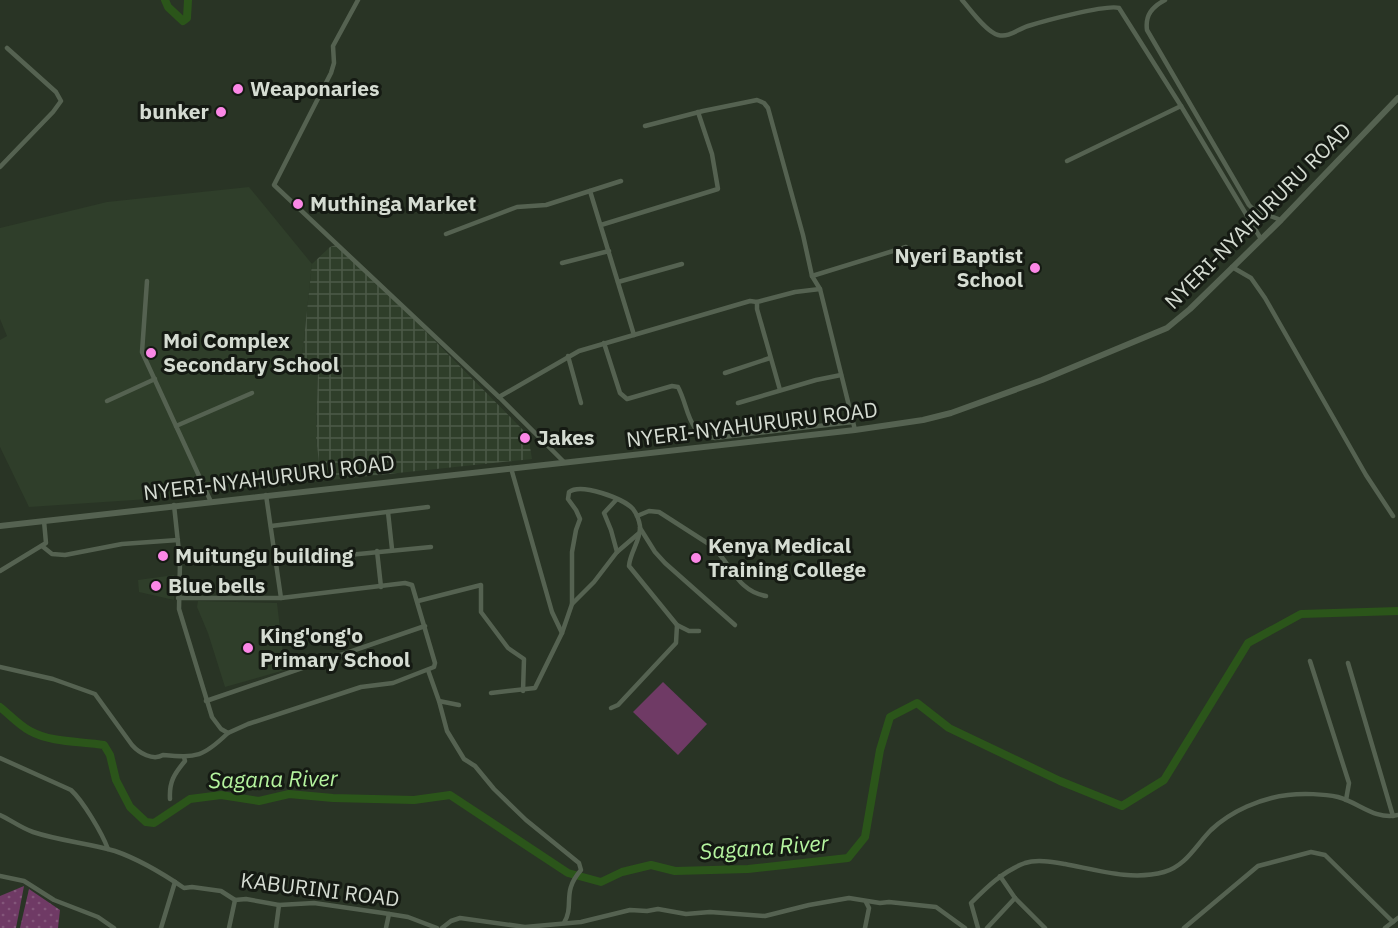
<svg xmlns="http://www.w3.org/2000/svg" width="1398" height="928" font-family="'IBM Plex Sans',sans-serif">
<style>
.built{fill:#2f3e2a}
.industrial{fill:url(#industrial-grid)}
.grass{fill:url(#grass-dots)}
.pitch{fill:#6f3a65}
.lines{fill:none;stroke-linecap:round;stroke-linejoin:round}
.river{stroke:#2b551a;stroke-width:8}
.minor{stroke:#556251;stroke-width:4.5}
.secondary{stroke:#556251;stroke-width:6}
.poi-dot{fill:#fb87e6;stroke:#151a13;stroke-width:2}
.labels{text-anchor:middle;stroke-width:6;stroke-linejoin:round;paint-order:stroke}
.poi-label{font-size:21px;font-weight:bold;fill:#d5dcd2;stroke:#151a13;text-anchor:start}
.street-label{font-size:21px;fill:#d5dcd2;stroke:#151a13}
.water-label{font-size:22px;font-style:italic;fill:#b5f49f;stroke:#151a13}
</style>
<defs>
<pattern id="industrial-grid" width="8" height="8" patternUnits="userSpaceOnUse" patternTransform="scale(1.5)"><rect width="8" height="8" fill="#2f3e2a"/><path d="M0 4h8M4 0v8" fill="none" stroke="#4c5948"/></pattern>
<pattern id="grass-dots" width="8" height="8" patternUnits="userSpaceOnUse" patternTransform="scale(1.5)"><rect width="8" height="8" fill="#6f3a65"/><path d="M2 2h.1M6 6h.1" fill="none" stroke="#83567a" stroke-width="1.8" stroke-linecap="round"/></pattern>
</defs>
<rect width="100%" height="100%" fill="#293425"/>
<g class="built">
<polygon points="249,187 312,264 301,366 318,369 316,437 321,481 149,499 29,507 0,447 0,340 7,336 0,319 0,228 107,202"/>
<polygon points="174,575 174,600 139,592 138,580"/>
<polygon points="198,601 277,603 285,670 225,687 208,633 197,607"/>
</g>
<polygon class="industrial" points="339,244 528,435 532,459 321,481 316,437 318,369 301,366 312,264 330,247"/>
<g class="grass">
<polygon points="24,886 16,928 0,928 0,896"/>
<polygon points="29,889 60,910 58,928 20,928"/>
</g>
<polygon class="pitch" points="663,682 707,724 678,755 633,712"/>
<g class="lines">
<g class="river">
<polyline points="165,0 168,7 183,21 187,18 188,0"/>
<path d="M0,707c10,8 19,18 30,24 22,12 50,10 74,14l6,10 6,25 14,27 16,15 8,1 36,-24 31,-4 38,6 30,-7 44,4 81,2 36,-5 118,78 33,9 21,-10 29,-7 24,6 73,-2 100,-11 17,-21 15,-87 10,-33 27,-14 32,25 111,53 62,25 42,-26 84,-137 53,-29 97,-3"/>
</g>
<g class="minor">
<polyline points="358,0 333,46 334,63 331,73 274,185 499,397 564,462"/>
<path d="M962,0c8,9 24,32 36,35 11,3 20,-6 30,-9 16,-5 79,-22 91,-18l62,98"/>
<path d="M1165,0c-13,7 -20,15 -18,30l102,175 5,5 27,10"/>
<polyline points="645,126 703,111 757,100 764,103 768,108 803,235 812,276 820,289 855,430"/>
<polyline points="1067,161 1181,106 1261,239"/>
<polyline points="0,167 53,112 61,101 56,92 7,48"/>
<polyline points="590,191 634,335"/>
<polyline points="601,225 718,189 712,154 698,112"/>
<polyline points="446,234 517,207 546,205 621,181"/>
<polyline points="562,263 609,251"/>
<polyline points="1232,267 1251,278 1265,298 1366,475 1393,516"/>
<polyline points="812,276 906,247"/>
<polyline points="147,281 142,352 211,502"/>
<polyline points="618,282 682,264"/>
<path d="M604,343l16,50 7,6 45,-13 6,1c11,20 9,49 37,51l138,-16"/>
<polyline points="568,356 581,403"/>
<polyline points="725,373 770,358"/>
<polyline points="780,390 757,309 757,302 795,292 820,289"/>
<polyline points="499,397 579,351 750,301 757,302"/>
<polyline points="107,401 155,379"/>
<polyline points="738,403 816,380 841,375"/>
<polyline points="176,426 252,393"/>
<polyline points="511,468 552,612 562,633"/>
<polyline points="616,500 604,513 611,530 617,552"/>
<polyline points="174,505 180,561 179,609 212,717 221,729 228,733 248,724 361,687 393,683 434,667 435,663 412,585 405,583 281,598 266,495"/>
<polyline points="388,512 392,549"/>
<path d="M637,516l12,-5 10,1 53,34c20,19 25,45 54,50"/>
<polyline points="271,526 428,507"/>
<polyline points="640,528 655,552 665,563 735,625"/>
<polyline points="42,546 52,554 65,555 122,544 178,540"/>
<polyline points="377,551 381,587"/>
<polyline points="276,562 431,547"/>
<polyline points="0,571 46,543 44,521"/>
<polyline points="178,598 281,598"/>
<polyline points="418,601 481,585 481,612 508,648 524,659 523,691"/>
<polyline points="572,604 594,582 617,552 638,534"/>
<polyline points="1310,661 1349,783 1346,800"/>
<polyline points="1348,663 1393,816"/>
<path d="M0,667l53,12 42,15 37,51c7,8 21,16 31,10 34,3 40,2 65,-22"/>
<path d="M428,670l11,31 8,30 17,28 11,7 19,23 32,31 53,43 2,7c-20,23 -6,34 -17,53"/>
<path d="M491,693l44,-5 27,-55 10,-29v-52l4,-22 4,-11 -4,-9 -8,-11 1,-7c12,-9 54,6 64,17 3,4 6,11 7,17 1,14 -10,26 -11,40l48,59 12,6h10"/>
<polyline points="206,701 425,626"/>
<polyline points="439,701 459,705"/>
<polyline points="611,708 618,705 676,643 677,625"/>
<path d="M0,758l71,32c12,11 31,43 37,59"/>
<path d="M170,799c-1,-17 4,-25 15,-38l-1,-4"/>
<path d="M0,815c11,5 21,13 33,17 27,9 55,11 82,19 26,9 47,22 69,37l8,-1 29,4 14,9 11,-1 33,6 35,-2 69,10 25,4 29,11"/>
<polyline points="0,876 24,881 54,900 98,917 114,928"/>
<polyline points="1000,876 1015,898 1045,928"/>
<polyline points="161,928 175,882"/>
<polyline points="229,928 235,900"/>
<polyline points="276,928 279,905"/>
<polyline points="386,928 389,914"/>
<polyline points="442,928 451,921 460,918 525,927 581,922 630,910 647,911 658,909 686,914 710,912 765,916 809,905 849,898 880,903 889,902 936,907 965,928"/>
<polyline points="865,928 869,908 866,902"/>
<path d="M978,928l-7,-25c16,-16 32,-32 54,-40 12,-4 28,-1 40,1 32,6 67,17 99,8 22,-6 32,-27 47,-42 20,-19 50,-32 77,-35 15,-2 36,-1 50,2 22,6 36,23 60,18"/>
<polyline points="987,928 1015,898"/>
<polyline points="1184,928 1258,866 1311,852 1325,855 1393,922"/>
<polyline points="1385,928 1398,918"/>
</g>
<polyline class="secondary" points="0,526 855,430 923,420 951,413 1042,380 1167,328 1190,309 1281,220 1398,98"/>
</g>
<g class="poi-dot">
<circle cx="238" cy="89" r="6"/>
<circle cx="221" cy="112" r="6"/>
<circle cx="298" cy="204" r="6"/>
<circle cx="1035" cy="268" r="6"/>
<circle cx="151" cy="353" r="6"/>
<circle cx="525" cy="438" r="6"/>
<circle cx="163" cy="556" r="6"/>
<circle cx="696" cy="558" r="6"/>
<circle cx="156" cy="586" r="6"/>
<circle cx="248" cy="648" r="6"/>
</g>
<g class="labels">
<g class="poi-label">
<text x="250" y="96">Weaponaries</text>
<text x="209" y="119" text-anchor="end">bunker</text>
<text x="310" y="211">Muthinga Market</text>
<text x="1023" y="263" text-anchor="end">Nyeri Baptist<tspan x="1023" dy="24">School</tspan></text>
<text x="163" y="348">Moi Complex<tspan x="163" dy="24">Secondary School</tspan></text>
<text x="537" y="445">Jakes</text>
<text x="708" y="553">Kenya Medical<tspan x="708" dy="24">Training College</tspan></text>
<text x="175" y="563">Muitungu building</text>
<text x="168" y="593">Blue bells</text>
<text x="260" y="643">King'ong'o<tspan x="260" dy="24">Primary School</tspan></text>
</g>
<g class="street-label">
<text transform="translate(1258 216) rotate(-45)" y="7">NYERI-NYAHURURU ROAD</text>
<text transform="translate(752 425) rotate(-7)" y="7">NYERI-NYAHURURU ROAD</text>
<text transform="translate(269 478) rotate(-7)" y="7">NYERI-NYAHURURU ROAD</text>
<text transform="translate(320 890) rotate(7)" y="7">KABURINI ROAD</text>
</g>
<g class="water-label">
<text transform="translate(273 779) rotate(-1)" y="8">Sagana River</text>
<text transform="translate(764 847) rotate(-4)" y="8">Sagana River</text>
</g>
</g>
</svg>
